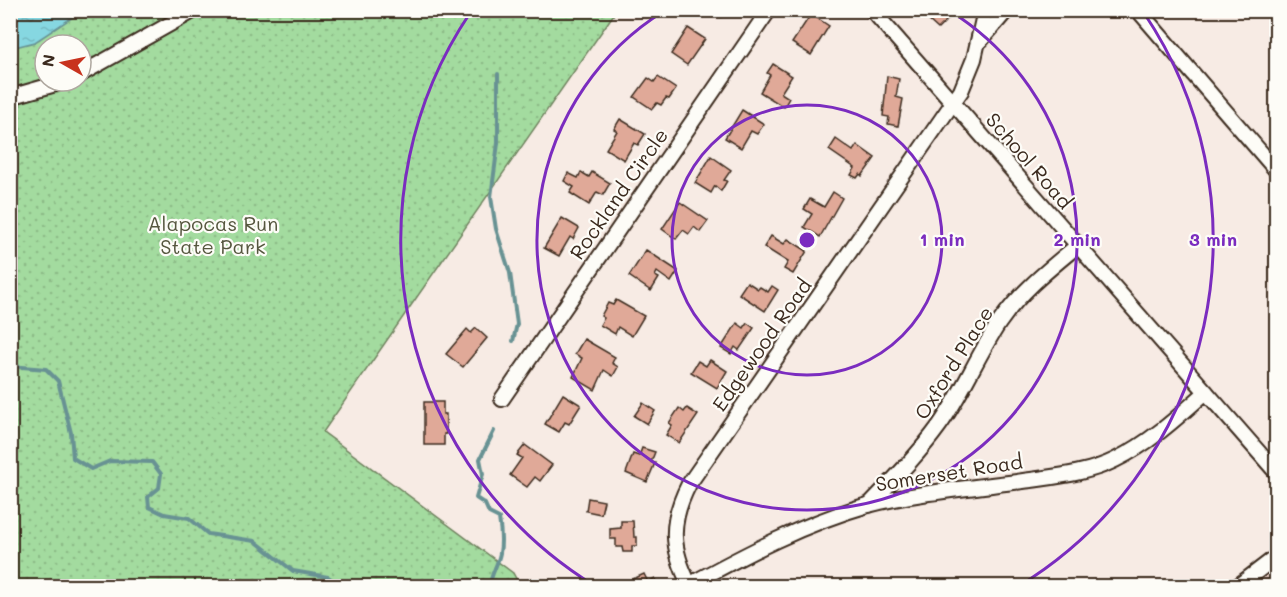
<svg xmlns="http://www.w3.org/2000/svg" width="1287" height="597" font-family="Mali,sans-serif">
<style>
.built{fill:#f0d7cd}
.park{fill:url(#park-dots);stroke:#6f825e;stroke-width:1.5;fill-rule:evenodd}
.water{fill:url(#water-ripples);stroke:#689293;stroke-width:1.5}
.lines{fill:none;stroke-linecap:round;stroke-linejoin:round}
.stream{stroke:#689293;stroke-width:4}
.building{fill:#e0a998;stroke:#3b2a1e;stroke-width:1.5}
.minor-casing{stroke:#3b2a1e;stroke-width:18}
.minor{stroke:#fdfcf7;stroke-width:14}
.ring{fill:none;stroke:#7b2cbf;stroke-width:3}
.labels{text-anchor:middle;stroke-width:4.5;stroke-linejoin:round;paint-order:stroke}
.street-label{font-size:20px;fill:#3b2a1e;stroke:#fdfcf7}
.park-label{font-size:20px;fill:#55563e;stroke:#fdfcf7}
.centre{fill:#7b2cbf;stroke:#fdfcf7;stroke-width:3}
.ring-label{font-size:18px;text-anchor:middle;font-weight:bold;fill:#7b2cbf;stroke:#fdfcf7;stroke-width:4.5;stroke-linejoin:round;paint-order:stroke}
</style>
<defs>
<pattern id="park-dots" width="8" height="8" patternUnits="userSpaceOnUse" patternTransform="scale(1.5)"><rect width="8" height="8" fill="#a3db9f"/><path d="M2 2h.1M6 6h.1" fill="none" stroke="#8dbc88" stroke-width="1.8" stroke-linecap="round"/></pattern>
<pattern id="water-ripples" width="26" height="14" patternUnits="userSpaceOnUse" patternTransform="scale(1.5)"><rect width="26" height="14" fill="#86d7e1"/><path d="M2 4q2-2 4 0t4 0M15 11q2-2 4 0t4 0" fill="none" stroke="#75b9c1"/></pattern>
</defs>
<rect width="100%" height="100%" fill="#f7ebe4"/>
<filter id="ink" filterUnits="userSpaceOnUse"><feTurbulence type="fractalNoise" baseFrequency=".0167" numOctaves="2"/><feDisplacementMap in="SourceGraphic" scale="12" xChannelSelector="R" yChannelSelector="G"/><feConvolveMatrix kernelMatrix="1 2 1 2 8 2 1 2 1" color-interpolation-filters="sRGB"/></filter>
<g filter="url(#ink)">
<polygon class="built" points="1276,557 1276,586 1238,586"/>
<path class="park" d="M10,11h606l-293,421 190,141 7,13h-509zM45,45h36v36h-36z"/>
<polygon class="water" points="10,11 66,11 76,15 35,42 11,48"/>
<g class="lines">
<g class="stream">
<polyline points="498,74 498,143 491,197 496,229 510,273 517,324 513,341"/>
<polyline points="10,366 46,369 58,381 71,433 73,458 91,469 110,461 152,462 161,474 159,488 148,497 149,507 164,514 189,518 208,534 255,541 293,571 328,577 341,586"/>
<path d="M490,586c0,-11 8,-21 10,-33 2,-12 1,-23 -1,-35l-10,-5 -4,-9 -9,-6 7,-24 -3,-15 14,-28"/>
</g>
</g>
<g class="building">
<polygon points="709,10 725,10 721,17"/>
<polygon points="935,10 952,10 950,12 952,15 938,29 927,19"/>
<polygon points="811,14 829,26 811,55 792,43"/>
<polygon points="688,28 705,39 687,65 671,54"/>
<polygon points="773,64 792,76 781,93 789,98 784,107 760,92 770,75 767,73"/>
<polygon points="887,76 899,79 896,97 903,99 898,126 888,124 889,117 883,116"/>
<polygon points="658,77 676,89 669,99 666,98 661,105 657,103 652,109 634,97 648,78 654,82"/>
<polygon points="742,110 764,124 757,134 751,131 741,148 725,138"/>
<polygon points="620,119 645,134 638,145 634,143 624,160 606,149 617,131 614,129"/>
<polygon points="836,139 853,151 857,145 875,158 862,176 860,174 857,178 851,175 855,168 829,150"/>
<polygon points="711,156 731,170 724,180 727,181 721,191 715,186 711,193 695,183"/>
<polygon points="581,172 589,177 592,172 610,183 603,195 597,192 589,205 570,193 574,187 564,181 568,173 578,178"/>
<polygon points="833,192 842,198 820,237 804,227 812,214 804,209 810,199 824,207"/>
<polygon points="680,202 708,221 700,232 694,227 689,234 683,230 676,239 662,229"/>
<polygon points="562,218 579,228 573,239 570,237 559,256 544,248"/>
<polygon points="771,236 784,244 788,239 807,251 793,274 784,269 788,262 764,247"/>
<polygon points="646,250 678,271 671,282 657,272 655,276 659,278 651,291 629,276"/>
<polygon points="747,282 758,289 760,287 768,292 772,286 778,290 765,311 739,294"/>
<polygon points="616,300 644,316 632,336 618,327 615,334 600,325 604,318 601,316 608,303 613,305"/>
<polygon points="737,323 744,328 747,323 754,328 739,350 735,347 731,354 721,348"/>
<polygon points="476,328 487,338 463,367 446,354 467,329 471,333"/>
<polygon points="584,339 615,357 612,363 618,367 613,376 604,370 595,390 573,377 582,358 575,354"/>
<polygon points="710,360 727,371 717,388 691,372 698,361 706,366"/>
<polygon points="563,394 581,405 569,424 565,422 559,432 545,424"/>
<polygon points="424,402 443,402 443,414 446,414 446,434 444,434 444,445 424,445"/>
<polygon points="643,403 655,411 647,424 634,416"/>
<polygon points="679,408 684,412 687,408 698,415 679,443 666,435 672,425 669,423"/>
<polygon points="525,445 552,465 540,481 535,477 527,487 510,475 522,458 517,455"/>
<polygon points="642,448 655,452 651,462 655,463 647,482 626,473 633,454 639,456"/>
<polygon points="588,498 604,501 601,514 586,511"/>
<polygon points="621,521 633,521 634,537 637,537 637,546 632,546 632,552 623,552 622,547 616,547 616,539 610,539 610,529 621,528"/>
<polygon points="644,574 648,582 655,578 659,586 618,586"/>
</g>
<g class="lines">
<g class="minor-casing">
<g id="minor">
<polyline points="872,10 1276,472"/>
<polyline points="1138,10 1276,170"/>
<polyline points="981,40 1007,10"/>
<polyline points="81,74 195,10"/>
<polyline points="10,97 66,81"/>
<polyline points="502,399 769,10"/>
<path d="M869,505c24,-25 49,-50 70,-79 23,-32 38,-70 60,-103 21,-31 50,-54 78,-77"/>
<path d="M689,585c57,-31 116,-62 179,-80 51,-13 111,-18 163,-25 28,-4 58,-7 84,-20 35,-17 63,-43 91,-68"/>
<path d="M690,586c-19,-38 -21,-63 -1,-102l272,-393 13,-32 11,-49"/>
<polyline points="1238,586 1276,557"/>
</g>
</g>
<use href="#minor" class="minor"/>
</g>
</g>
<g class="ring">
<circle cx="807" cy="240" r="135"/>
<path d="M950 11A270 270 0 1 1 664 11"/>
<path d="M595 586A406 406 0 0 1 470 13M1144 13A406 406 0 0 1 1019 586"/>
</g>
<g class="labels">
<g class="street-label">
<text transform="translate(1029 161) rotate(49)" y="7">School Road</text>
<text transform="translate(619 194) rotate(-55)" y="7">Rockland Circle</text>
<text transform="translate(762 345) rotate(-55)" y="7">Edgewood Road</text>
<text transform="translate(954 363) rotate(-58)" y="7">Oxford Place</text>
<text transform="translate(949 473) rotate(-9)" y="7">Somerset Road</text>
</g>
<g class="park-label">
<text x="213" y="231">Alapocas Run<tspan x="213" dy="23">State Park</tspan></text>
</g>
</g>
<circle cx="807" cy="240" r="9" class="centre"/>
<g class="ring-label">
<text x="942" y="246">1 min</text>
<text x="1077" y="246">2 min</text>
<text x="1213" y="246">3 min</text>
</g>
<rect width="1287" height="597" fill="none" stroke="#fdfcf7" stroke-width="36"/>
<rect x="18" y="18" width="1251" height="561" fill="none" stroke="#3b2a1e" stroke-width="2" filter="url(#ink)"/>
<g transform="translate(63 63) rotate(279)"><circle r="28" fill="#fdfcf7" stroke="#afa8a0" stroke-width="1.5"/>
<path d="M0-4.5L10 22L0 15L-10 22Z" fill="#c8321e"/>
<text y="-9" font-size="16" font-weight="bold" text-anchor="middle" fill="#3b2a1e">N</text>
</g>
</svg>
